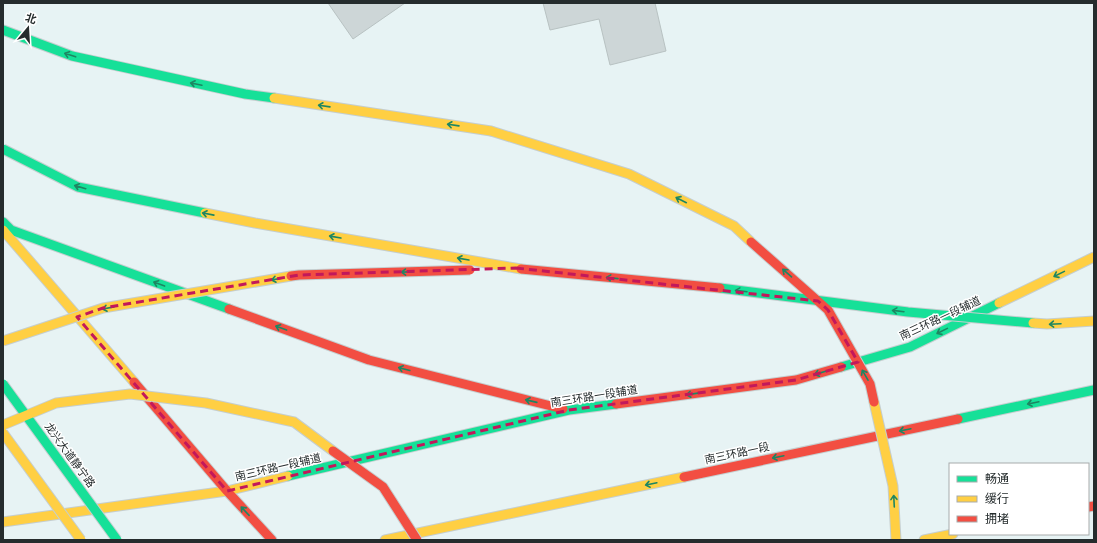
<svg xmlns="http://www.w3.org/2000/svg" width="1097" height="543" font-family="'Playfair Display','Noto Sans SC',serif">
<style>
.building{fill:#cdd6d7;stroke:#b8c2c2}
.lines{fill:none;stroke-linecap:round;stroke-linejoin:round}
.fast-casing{stroke:#c5cecf;stroke-width:11}
.slow-casing{stroke:#c5cecf;stroke-width:11}
.jam-casing{stroke:#c5cecf;stroke-width:11}
.fast{stroke:#16e098;stroke-width:9}
.slow{stroke:#ffcf43;stroke-width:9}
.jam{stroke:#f24e42;stroke-width:9}
.fast-bridge-casing{stroke:#c5cecf;stroke-width:11;stroke-linecap:butt}
.slow-bridge-casing{stroke:#c5cecf;stroke-width:11;stroke-linecap:butt}
.jam-bridge-casing{stroke:#c5cecf;stroke-width:11;stroke-linecap:butt}
.fast-bridge{stroke:#16e098;stroke-width:9}
.slow-bridge{stroke:#ffcf43;stroke-width:9}
.jam-bridge{stroke:#f24e42;stroke-width:9}
.oneway{stroke:#1e8662}
.marked{fill:none;stroke:#c2185b;stroke-width:3;stroke-dasharray:8 5;stroke-linejoin:round}
.labels{text-anchor:middle;stroke-width:3;stroke-linejoin:round;paint-order:stroke}
.street-label{font-size:11px;fill:#252c2d;stroke:#fff}
</style>
<rect width="100%" height="100%" fill="#e7f3f4"/>
<g class="building">
<polygon points="328,3 405,3 353,39"/>
<polygon points="543,3 655,3 666,51 610,65 599,19 550,30"/>
</g>
<g class="lines">
<g class="fast-casing">
<g id="fast">
<polyline points="3,30 72,56 245,94 274,98"/>
<polyline points="3,222 11,230 229,309"/>
<polyline points="841,367 910,347 999,303"/>
<polyline points="958,419 1094,390"/>
<polyline points="288,476 569,410 616,404"/>
</g>
</g>
<g class="slow-casing">
<g id="slow">
<polyline points="274,98 491,131"/>
<polyline points="3,230 134,382"/>
<polyline points="999,303 1094,257"/>
<polyline points="3,522 227,491 288,476"/>
<polyline points="385,540 684,477"/>
<polyline points="924,540 953,534"/>
</g>
</g>
<g class="jam-casing">
<g id="jam">
<polyline points="229,309 369,360 563,409"/>
<polyline points="134,382 227,491 272,540"/>
<polyline points="616,404 796,380 841,367"/>
<polyline points="684,477 958,419"/>
<polyline points="1088,507 1094,506"/>
</g>
</g>
<use href="#fast" class="fast"/>
<use href="#slow" class="slow"/>
<use href="#jam" class="jam"/>
<g class="fast-bridge-casing">
<g id="fast-bridge">
<polyline points="3,149 78,187 205,213"/>
<polyline points="720,288 908,312 1033,323"/>
<polyline points="3,384 117,540"/>
</g>
</g>
<g class="slow-bridge-casing">
<g id="slow-bridge">
<polyline points="491,131 629,174 734,226 751,242"/>
<polyline points="205,213 255,223 521,269"/>
<polyline points="1033,323 1047,324 1094,321"/>
<polyline points="3,341 103,308 291,276"/>
<polyline points="874,402 893,486 896,540"/>
<polyline points="3,425 56,403 130,394 206,403 294,422 333,451"/>
<polyline points="3,433 81,540"/>
</g>
</g>
<g class="jam-bridge-casing">
<g id="jam-bridge">
<polyline points="751,242 828,310 870,384 874,402"/>
<polyline points="521,269 720,288"/>
<polyline points="291,276 299,275 470,270"/>
<polyline points="333,451 383,487 417,540"/>
</g>
</g>
<use href="#fast-bridge" class="fast-bridge"/>
<use href="#slow-bridge" class="slow-bridge"/>
<use href="#jam-bridge" class="jam-bridge"/>
</g>
<defs><path id="oneway-shaft" d="M-6 0H5M1.5-3L5.5 0L1.5 3" fill="none" stroke-width="1.6" stroke-linecap="round" stroke-linejoin="round"/></defs>
<g class="oneway">
<use href="#oneway-shaft" transform="translate(70 55) rotate(-162)"/>
<use href="#oneway-shaft" transform="translate(196 84) rotate(-168)"/>
<use href="#oneway-shaft" transform="translate(324 106) rotate(-172)"/>
<use href="#oneway-shaft" transform="translate(453 125) rotate(-172)"/>
<use href="#oneway-shaft" transform="translate(80 187) rotate(-164)"/>
<use href="#oneway-shaft" transform="translate(681 200) rotate(-153)"/>
<use href="#oneway-shaft" transform="translate(208 214) rotate(-169)"/>
<use href="#oneway-shaft" transform="translate(335 237) rotate(-170)"/>
<use href="#oneway-shaft" transform="translate(463 259) rotate(-170)"/>
<use href="#oneway-shaft" transform="translate(407 272) rotate(178)"/>
<use href="#oneway-shaft" transform="translate(787 273) rotate(-139)"/>
<use href="#oneway-shaft" transform="translate(1059 274) rotate(154)"/>
<use href="#oneway-shaft" transform="translate(612 278) rotate(-174)"/>
<use href="#oneway-shaft" transform="translate(277 279) rotate(170)"/>
<use href="#oneway-shaft" transform="translate(159 284) rotate(-160)"/>
<use href="#oneway-shaft" transform="translate(741 291) rotate(-173)"/>
<use href="#oneway-shaft" transform="translate(108 308) rotate(169)"/>
<use href="#oneway-shaft" transform="translate(898 311) rotate(-173)"/>
<use href="#oneway-shaft" transform="translate(1055 324) rotate(177)"/>
<use href="#oneway-shaft" transform="translate(281 328) rotate(-160)"/>
<use href="#oneway-shaft" transform="translate(942 331) rotate(154)"/>
<use href="#oneway-shaft" transform="translate(404 369) rotate(-165)"/>
<use href="#oneway-shaft" transform="translate(820 373) rotate(164)"/>
<use href="#oneway-shaft" transform="translate(865 375) rotate(-120)"/>
<use href="#oneway-shaft" transform="translate(692 394) rotate(172)"/>
<use href="#oneway-shaft" transform="translate(531 401) rotate(-167)"/>
<use href="#oneway-shaft" transform="translate(1033 403) rotate(168)"/>
<use href="#oneway-shaft" transform="translate(905 430) rotate(168)"/>
<use href="#oneway-shaft" transform="translate(778 457) rotate(168)"/>
<use href="#oneway-shaft" transform="translate(651 484) rotate(168)"/>
<use href="#oneway-shaft" transform="translate(894 501) rotate(-93)"/>
<use href="#oneway-shaft" transform="translate(245 511) rotate(-133)"/>
</g>
<path class="marked" d="M516,268l302,33 10,9 30,52 -62,18 -227,30 -342,81 -150,-174 26,-9 196,-33z"/>
<g class="labels">
<g class="street-label">
<text transform="translate(940 318) rotate(-25)" y="4">南三环路一段辅道</text>
<text transform="translate(594 396) rotate(-9)" y="4">南三环路一段辅道</text>
<text transform="translate(737 453) rotate(-12)" y="4">南三环路一段</text>
<text transform="translate(70 455) rotate(54)" y="4">龙兴大道静宁路</text>
<text transform="translate(278 467) rotate(-13)" y="4">南三环路一段辅道</text>
</g>
</g>
<rect width="1097" height="543" fill="none" stroke="#252c2d" stroke-width="8"/>
<rect x="949" y="463" width="140" height="72" fill="#ffffff" stroke="#a8abab"/>
<rect x="957" y="476" width="20" height="6" fill="#16e098" stroke="#a8abab"/>
<text x="985" y="483" font-size="12" fill="#252c2d">畅通</text>
<rect x="957" y="496" width="20" height="6" fill="#ffcf43" stroke="#a8abab"/>
<text x="985" y="503" font-size="12" fill="#252c2d">缓行</text>
<rect x="957" y="516" width="20" height="6" fill="#f24e42" stroke="#a8abab"/>
<text x="985" y="523" font-size="12" fill="#252c2d">拥堵</text>
<g transform="translate(28 28) rotate(18)" stroke="#ffffff" stroke-width="3" paint-order="stroke">
<path d="M0-3L7 15L0 10L-7 15Z" fill="#252c2d"/>
<text y="-6" font-size="11" font-weight="bold" text-anchor="middle" fill="#252c2d">北</text>
</g>
</svg>
